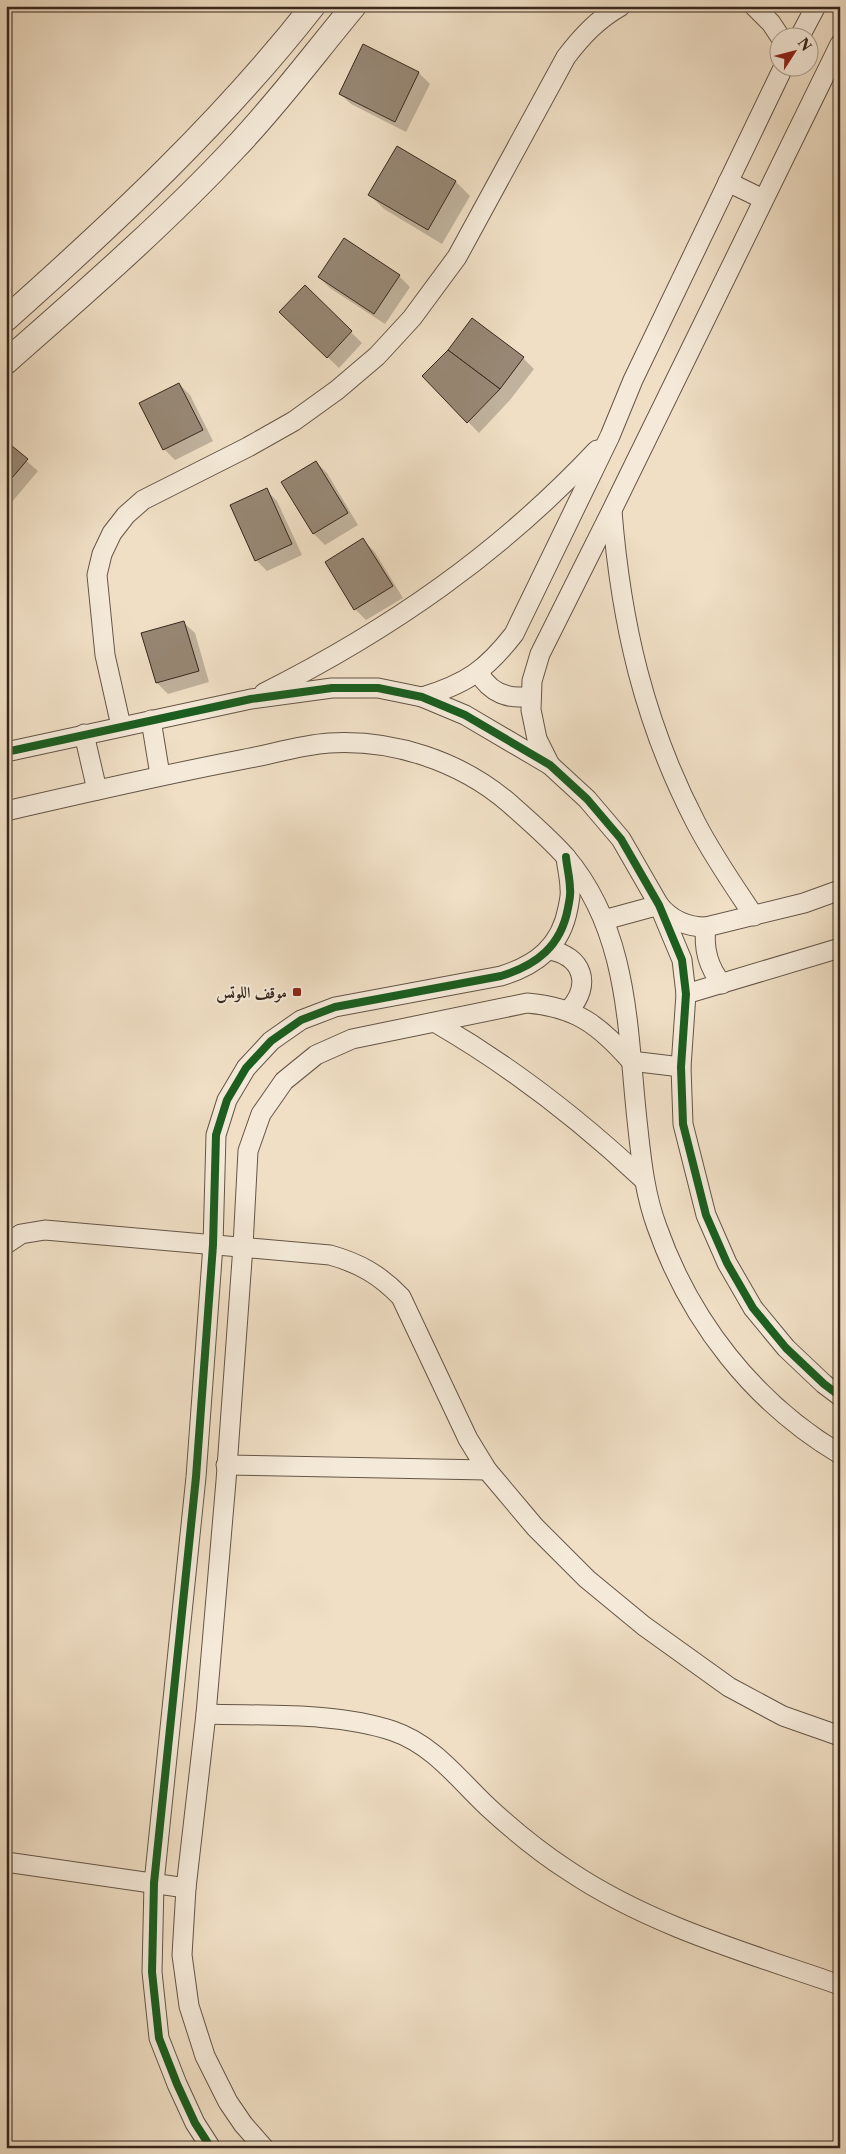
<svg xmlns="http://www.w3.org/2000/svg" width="846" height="2154" font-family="'Libre Caslon Text',Amiri,serif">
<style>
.shadow{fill:#0003}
.building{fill:#978774;stroke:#37271d}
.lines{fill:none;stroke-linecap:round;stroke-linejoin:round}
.minor-casing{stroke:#655547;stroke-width:21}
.tertiary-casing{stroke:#655547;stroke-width:26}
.minor{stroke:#f5ead9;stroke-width:19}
.tertiary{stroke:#f5ead9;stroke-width:24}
.cycleway-casing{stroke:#f5ead9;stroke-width:11}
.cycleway{stroke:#1b5e20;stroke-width:8}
.poi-dot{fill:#8f2418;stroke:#f5ead9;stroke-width:2}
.labels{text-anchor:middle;stroke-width:4;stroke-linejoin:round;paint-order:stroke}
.poi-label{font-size:16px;font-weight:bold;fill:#37271d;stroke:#f5ead9;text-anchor:end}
</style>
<rect width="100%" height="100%" fill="#f0dfc5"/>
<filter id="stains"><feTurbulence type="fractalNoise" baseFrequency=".004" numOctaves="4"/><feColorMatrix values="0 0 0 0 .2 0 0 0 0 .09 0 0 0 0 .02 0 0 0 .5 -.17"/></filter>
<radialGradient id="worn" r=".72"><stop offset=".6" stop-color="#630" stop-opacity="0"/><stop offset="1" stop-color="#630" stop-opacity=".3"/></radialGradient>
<g class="shadow">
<polygon points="364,46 419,73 430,84 406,132 351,104 340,94"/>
<polygon points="398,147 456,182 470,196 442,244 384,209 370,195"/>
<polygon points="399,276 410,287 385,324 330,288 319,277"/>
<polygon points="305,287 362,343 339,368 292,323"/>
<polygon points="523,358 534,369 510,400 479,433 424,376"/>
<polygon points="179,384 190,395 213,441 175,460 164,449"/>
<polygon points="6,443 38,471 11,503 6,499"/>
<polygon points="316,462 327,473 358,525 325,545 314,534 283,482"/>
<polygon points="266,490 277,501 302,555 267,571 256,560"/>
<polygon points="363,540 374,551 403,598 366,620 355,609 327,562"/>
<polygon points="184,623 195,633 209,682 168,694 157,683 143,634"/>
</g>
<g class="building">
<polygon points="363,44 419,72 395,122 339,94"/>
<polygon points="397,146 456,181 428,230 368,195"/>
<polygon points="344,238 400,275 374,314 318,277"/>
<polygon points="305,285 352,331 327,358 279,312"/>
<polygon points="472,318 524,357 500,389 448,350"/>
<polygon points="448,350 500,389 467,423 422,376"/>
<polygon points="179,383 203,430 163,450 139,403"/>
<polygon points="6,441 28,459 6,485"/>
<polygon points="316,461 348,513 313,534 281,482"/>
<polygon points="267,488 292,544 255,561 230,505"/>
<polygon points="363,538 393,586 354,610 325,562"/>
<polygon points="184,621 199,671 156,683 141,633"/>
</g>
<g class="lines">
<g class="minor-casing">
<g id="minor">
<polyline points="754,6 771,23 781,38"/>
<polyline points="799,38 816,6"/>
<polyline points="728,182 763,199"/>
<path d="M612,511c9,112 32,212 84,312 17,33 38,63 58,93"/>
<path d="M479,673c11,20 30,27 52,23"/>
<path d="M264,693c127,-64 235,-139 333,-243"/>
<path d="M422,697c44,-13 64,-27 92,-63l96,-198 23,-56 150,-312"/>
<polyline points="151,720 160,775"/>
<path d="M121,726l-16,-71 -8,-80 5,-21 10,-21 14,-18 17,-15 105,-53 46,-26 43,-31 40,-34 35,-38 45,-61 109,-200c16,-21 32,-38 55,-51"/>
<polyline points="84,734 97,790"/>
<polyline points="6,752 251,699 332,688 378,688 422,697 465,715 550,765 587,799 621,839 659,905 682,960 686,994 681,1067 683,1124 706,1215 727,1263 753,1308 786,1348 824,1384 840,1396"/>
<polyline points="550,765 537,739 531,710 532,681 540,654 612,510 840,44"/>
<path d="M6,811c78,-18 156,-36 234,-51 29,-5 60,-15 89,-17 64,-4 131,18 180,60 19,17 39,34 56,53 64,75 62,171 72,264 4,36 7,72 20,107 33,94 97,176 183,227"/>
<path d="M604,920l55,-15c12,15 27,22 47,22l98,-24 36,-13"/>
<path d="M706,927c-3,22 2,40 16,57"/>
<path d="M549,950c34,6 43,35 20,60"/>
<polyline points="686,994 840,948"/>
<path d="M436,1023c76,44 143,96 207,156"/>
<path d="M6,1244l15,-10 24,-4 285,25c29,8 50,20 71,42l67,142 19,31 48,57 52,52 57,47 85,61 54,29 57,20"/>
<polyline points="226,1465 487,1470"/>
<path d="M206,1714c60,2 131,-2 187,17 41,14 66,49 96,77 25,23 52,45 80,63 82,55 179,82 271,114"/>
<polyline points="6,1862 186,1888"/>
<path d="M211,2148l-16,-25 -18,-39 -18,-46 -7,-66 2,-89 42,-406 17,-232 3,-110 11,-35 19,-32 25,-27 30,-21 34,-13 166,-31c36,-11 60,-30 67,-68 1,-6 3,-13 2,-19 0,-11 -3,-21 -4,-32"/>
<path d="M264,2148l-21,-24 -15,-22 -23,-46 -16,-50 -7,-51 4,-67 20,-174 20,-233 17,-235 5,-95 13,-37 23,-33 32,-26 36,-16 175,-36c49,4 72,22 104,58l50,6"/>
</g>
</g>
<g class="tertiary-casing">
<g id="tertiary">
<path d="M6,319c109,-97 217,-198 307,-313"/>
<path d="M6,362c78,-69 157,-137 228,-213 43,-45 80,-95 120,-143"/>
</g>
</g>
<use href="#minor" class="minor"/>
<use href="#tertiary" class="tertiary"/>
<g class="cycleway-casing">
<g id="cycleway">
<polyline points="6,752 251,699 332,688 378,688 422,697 465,715 550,765 587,799 621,839 659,905 682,960 686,994 681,1067 683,1124 706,1215 727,1263 753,1308 786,1348 824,1384 840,1396"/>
<path d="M211,2148l-16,-25 -18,-39 -18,-46 -7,-66 2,-89 42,-406 17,-232 3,-110 11,-35 19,-32 25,-27 30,-21 34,-13 166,-31c36,-11 60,-30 67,-68 1,-6 3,-13 2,-19 0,-11 -3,-21 -4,-32"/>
</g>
</g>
<use href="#cycleway" class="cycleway"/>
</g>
<rect class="poi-dot" x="292" y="987" width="10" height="10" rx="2.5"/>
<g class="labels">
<g class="poi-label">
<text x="287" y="998">موقف اللوتس</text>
</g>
</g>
<rect width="846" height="2154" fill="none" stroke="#f0dfc5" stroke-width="25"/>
<rect x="8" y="8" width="831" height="2139" fill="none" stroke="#37271d" stroke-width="2.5"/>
<rect x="12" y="12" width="821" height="2129" fill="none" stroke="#37271d"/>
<g transform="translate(794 52) rotate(54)"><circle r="24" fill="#f5ead9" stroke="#a99c8e"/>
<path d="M0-4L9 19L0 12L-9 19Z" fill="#8f2418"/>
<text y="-8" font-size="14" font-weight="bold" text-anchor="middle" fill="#37271d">N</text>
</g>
<rect width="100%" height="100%" filter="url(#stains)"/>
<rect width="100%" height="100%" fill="url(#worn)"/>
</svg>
